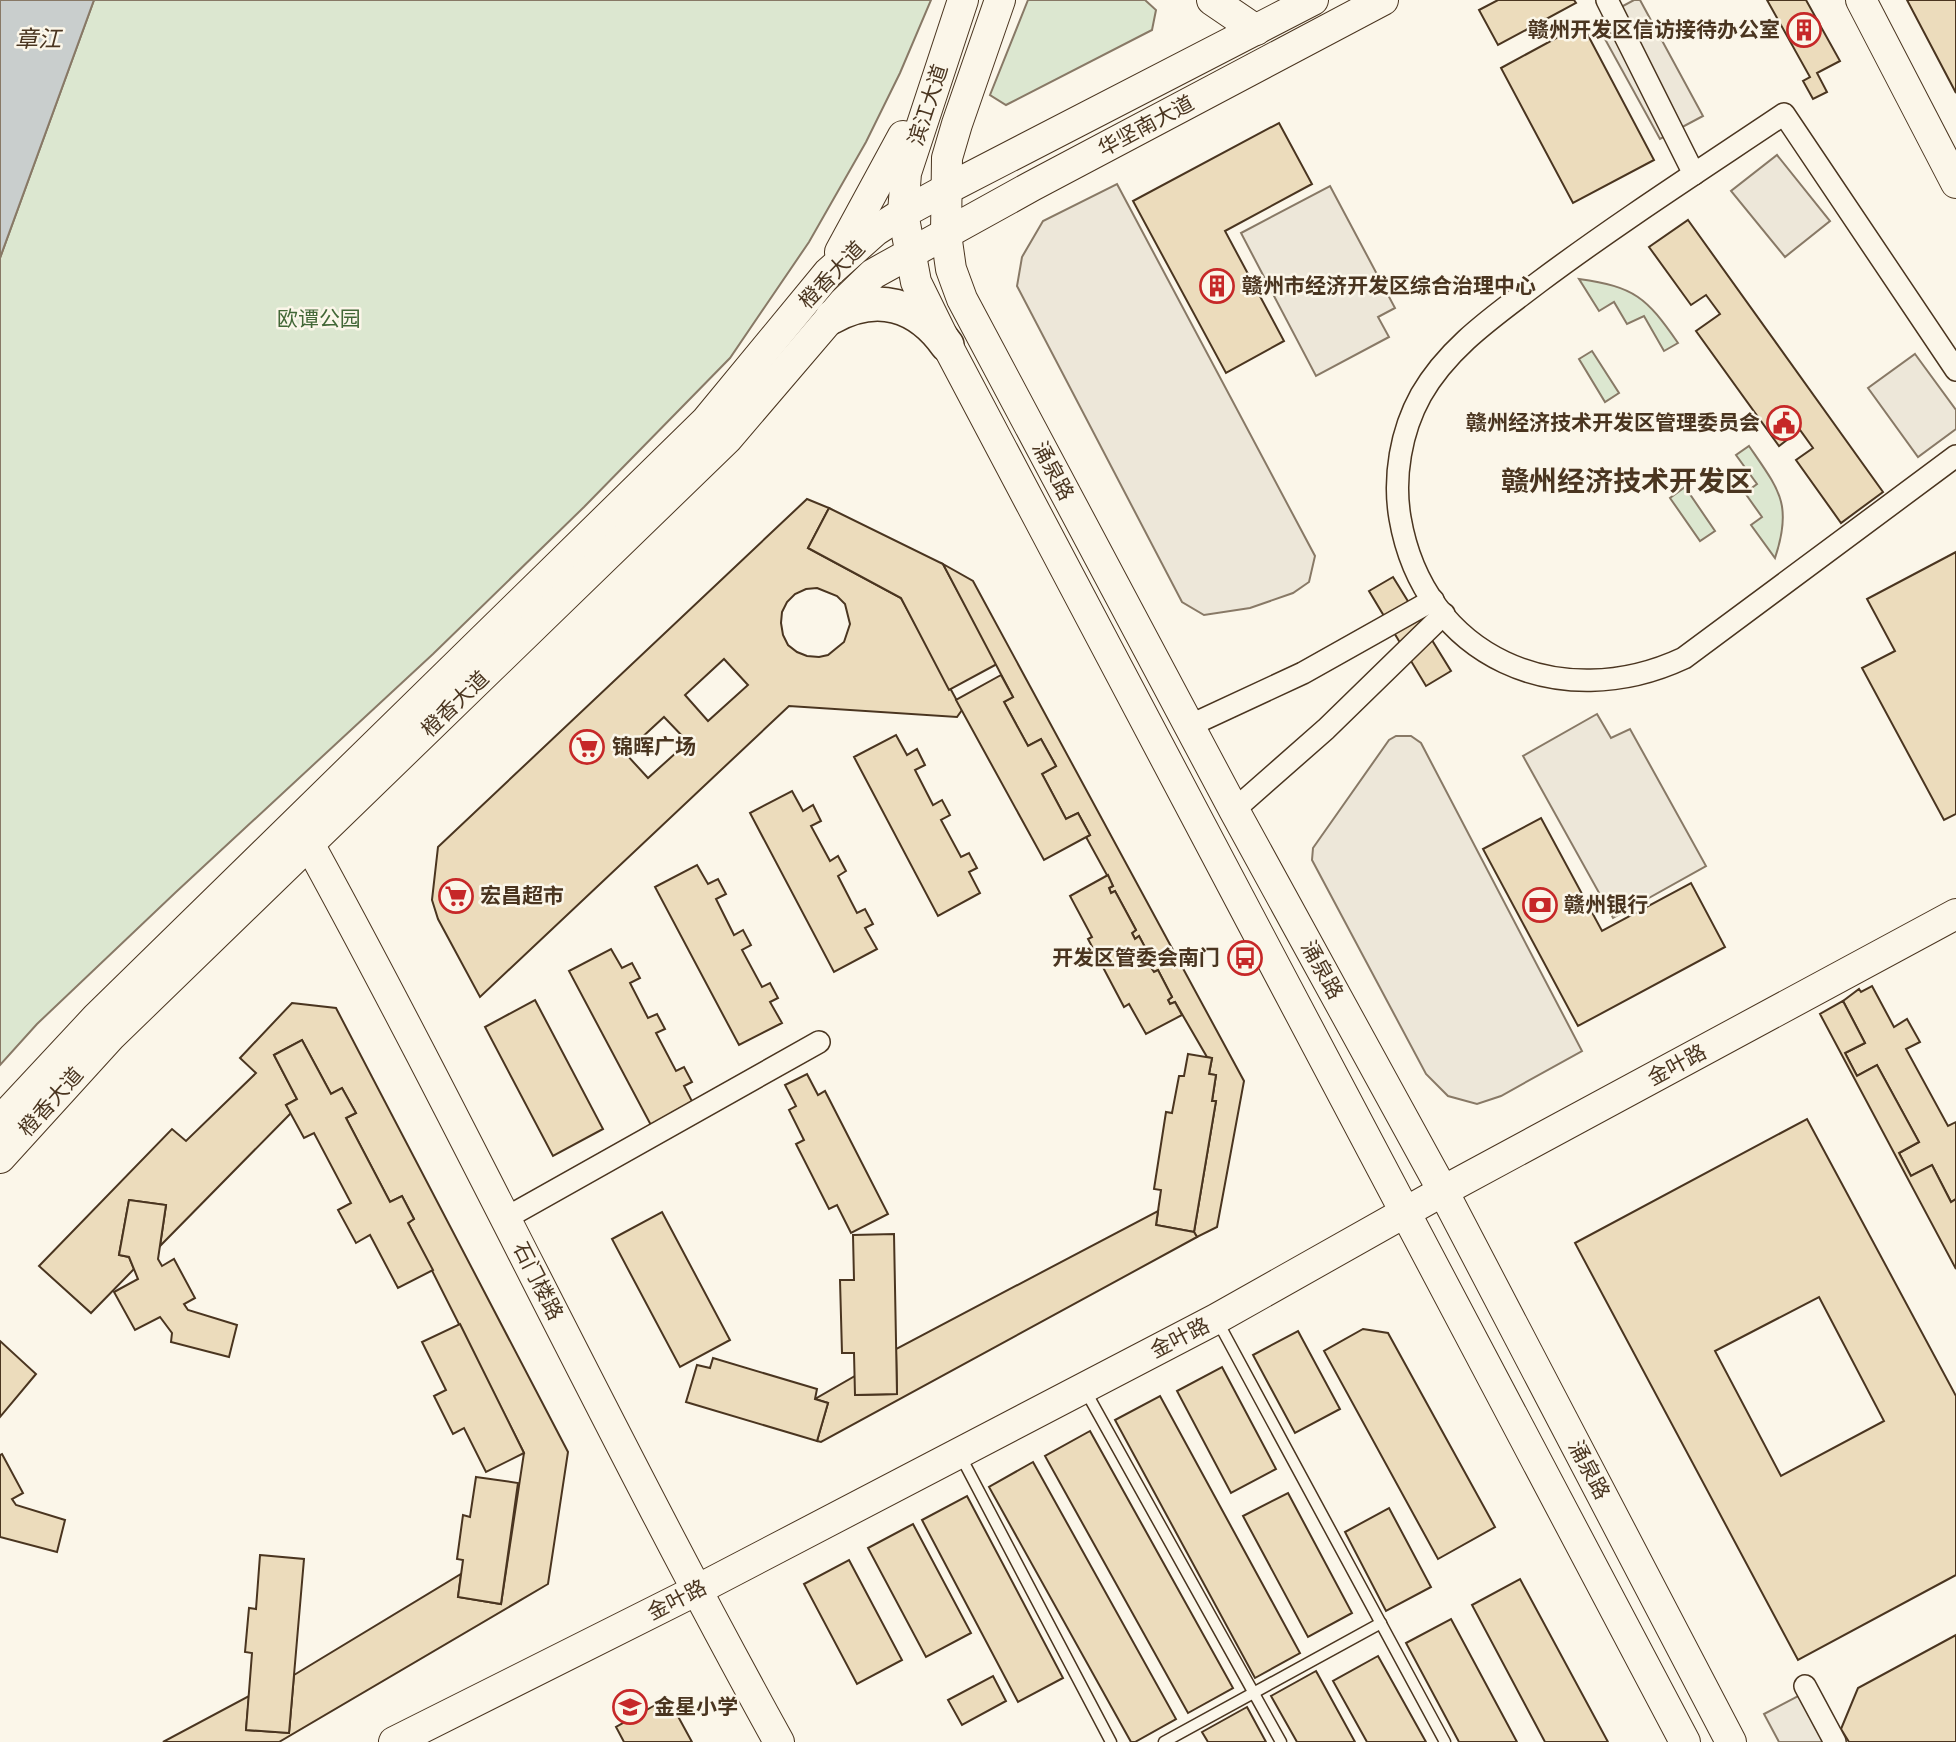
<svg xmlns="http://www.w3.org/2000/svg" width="1956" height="1742" font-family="'DM Sans','Noto Sans SC',sans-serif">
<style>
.green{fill:#dce7d0;stroke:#887966;stroke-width:2}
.parking{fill:#ede7d9;stroke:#887966;stroke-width:2}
.water{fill:#c9cecd;stroke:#887966;stroke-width:2}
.building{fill:#ecdcbc;stroke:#4a3520;stroke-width:2;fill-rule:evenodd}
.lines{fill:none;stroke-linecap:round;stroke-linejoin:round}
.lane-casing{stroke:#4a3520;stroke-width:13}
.street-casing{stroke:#4a3520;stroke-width:24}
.secondary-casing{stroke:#4a3520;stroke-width:32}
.primary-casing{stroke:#4a3520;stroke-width:36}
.lane{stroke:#fbf6e9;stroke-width:10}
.street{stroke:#fbf6e9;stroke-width:21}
.secondary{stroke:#fbf6e9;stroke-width:30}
.primary{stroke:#fbf6e9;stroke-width:33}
.labels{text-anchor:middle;stroke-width:5;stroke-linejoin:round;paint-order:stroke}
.poi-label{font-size:21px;font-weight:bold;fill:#4a3520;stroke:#fbf6e9;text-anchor:start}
.street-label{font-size:21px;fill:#4a3520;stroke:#fbf6e9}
.park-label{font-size:21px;fill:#436837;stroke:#fbf6e9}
.water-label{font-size:23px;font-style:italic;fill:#4a3520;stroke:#fbf6e9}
.district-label{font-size:28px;font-weight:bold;fill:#4a3520;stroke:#fbf6e9}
</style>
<rect width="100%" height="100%" fill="#fbf6e9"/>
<g class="green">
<polygon points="94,0 931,0 900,73 866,142 809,242 730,358 584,507 433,654 176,892 37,1024 0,1065 0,258"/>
<polygon points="1028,0 1145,0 1156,10 1152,30 1006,105 990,95"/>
<path d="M1579,279c56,8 67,18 99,64l-14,8 -20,-35 -17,8 -13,-22 -15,9z"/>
<polygon points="1592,351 1619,393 1605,402 1579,359"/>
<path d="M1749,446c30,44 44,58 26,112l-24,-33 11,-8 -17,-24 12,-9 -21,-29z"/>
<polygon points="1685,487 1715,531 1700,541 1670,498"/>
</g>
<g class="parking">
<polygon points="1634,0 1640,0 1703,116 1660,139 1595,21"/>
<polygon points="1777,155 1830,221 1785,257 1731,191"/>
<polygon points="1117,184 1315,556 1309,582 1293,593 1250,608 1204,615 1182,602 1017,286 1022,257 1043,221"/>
<polygon points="1330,186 1395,308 1378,317 1389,337 1316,376 1241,233"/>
<polygon points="1915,354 1956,410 1956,429 1918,457 1868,388"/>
<polygon points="1597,714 1611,738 1630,729 1706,866 1613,918 1523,756"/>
<polygon points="1396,736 1411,736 1421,743 1582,1051 1501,1096 1477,1104 1448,1096 1426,1074 1312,860 1313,848 1389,740"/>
<polygon points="1800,1695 1825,1742 1779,1742 1764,1714"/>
</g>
<polygon class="water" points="0,0 94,0 0,258"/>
<g class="building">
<polygon points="1498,0 1574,0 1576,3 1498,45 1479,10"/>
<polygon points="1767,0 1806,0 1840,61 1817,73 1827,92 1813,99 1803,81 1810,77"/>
<polygon points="1907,0 1956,0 1956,93"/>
<polygon points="1582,24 1654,160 1573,203 1501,68"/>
<polygon points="1279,123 1312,184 1225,231 1284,341 1226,373 1133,201"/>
<polygon points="1688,220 1883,492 1841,523 1796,460 1813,448 1800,430 1779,446 1696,331 1720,314 1706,295 1691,305 1649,247"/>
<path d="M807,499l22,9 -21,40 93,50 61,112 -5,7 -168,-11 -309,291 -42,-78 -6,-19 6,-53zM817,588l20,8 8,8 5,20 -6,18 -16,13 -9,2 -12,-1 -10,-4 -9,-7 -5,-10 -2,-12 1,-11 5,-10 8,-8 11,-5zM724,659l24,26 -40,36 -23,-26zM664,717l24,25 -40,36 -23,-25z"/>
<polygon points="829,508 943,564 997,664 949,690 901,598 808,548"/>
<polygon points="1956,552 1956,814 1944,820 1862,668 1895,651 1867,599"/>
<polygon points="943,564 973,581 1244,1081 1217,1227 1197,1237 1194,1232 1216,1101 1212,1101 1216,1075 1209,1074 1212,1058 1207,1057 1175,1002 1170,1004 1168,1000 1172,997 1158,970 1154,972 1150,966 1154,964 1139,936 1135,939 1132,933 1136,930 1115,891 1111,893 1109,888 1113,886 1086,837 1090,835 1078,813 1066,819 1042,774 1056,766 1041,739 1028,746 1004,702 1013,697"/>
<polygon points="1393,577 1451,671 1426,686 1369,591"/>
<polygon points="1001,675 1013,697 1004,702 1028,746 1041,739 1056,766 1042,774 1066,819 1078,813 1090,835 1044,860 956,700"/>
<polygon points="896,735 907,755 917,749 925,765 915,770 933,805 942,800 950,815 941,820 961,857 969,853 977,868 969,872 980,893 938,916 854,757"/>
<polygon points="792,791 803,811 813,805 821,821 811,826 830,861 838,856 846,871 838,876 857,913 865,909 873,924 865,928 877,949 834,972 750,813"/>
<polygon points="1541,818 1602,931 1691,883 1725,947 1578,1026 1483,849"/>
<polygon points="697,865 708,884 718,879 726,894 716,899 734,935 743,930 751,945 742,950 762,987 770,983 778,998 770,1002 782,1023 739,1045 655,887"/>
<polygon points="1108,875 1113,886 1109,888 1111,893 1115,891 1136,930 1132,933 1135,939 1139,936 1154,964 1150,966 1154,972 1158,970 1172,997 1168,1000 1170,1004 1175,1002 1182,1015 1146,1034 1129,1004 1124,1007 1088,939 1092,937 1070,896"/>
<polygon points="611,949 622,968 632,963 640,978 630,983 648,1018 657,1014 665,1029 656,1033 676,1071 684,1067 692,1082 684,1086 695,1107 653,1129 569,971"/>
<polygon points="1872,986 1894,1027 1907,1019 1920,1042 1906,1049 1948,1126 1956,1122 1956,1199 1951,1202 1932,1165 1911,1176 1899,1153 1919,1142 1877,1065 1857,1076 1845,1053 1865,1043 1843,1001 1859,989 1861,992"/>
<polygon points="535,1000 603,1129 553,1156 485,1027"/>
<polygon points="1843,1001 1865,1043 1845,1053 1857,1076 1877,1065 1919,1142 1899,1153 1911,1176 1932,1165 1951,1202 1956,1199 1956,1269 1820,1014"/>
<polygon points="292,1003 336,1008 568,1452 548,1584 279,1742 163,1742 249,1696 246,1730 289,1733 294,1675 461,1574 458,1597 501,1604 524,1453 408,1223 414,1219 402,1196 390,1202 346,1118 356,1113 342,1088 331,1094 302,1040 274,1055 297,1099 286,1105 291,1113 160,1246 166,1205 129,1200 119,1255 129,1257 134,1269 91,1313 39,1266 172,1129 186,1141 256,1073 240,1058"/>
<polygon points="302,1040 331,1094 342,1088 356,1113 346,1118 390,1202 402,1196 414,1219 408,1223 433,1270 398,1288 370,1235 356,1243 338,1210 351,1203 314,1133 304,1138 286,1105 297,1099 274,1055"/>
<polygon points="1188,1054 1212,1058 1209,1074 1216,1075 1212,1101 1216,1101 1194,1232 1156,1225 1161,1190 1154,1189 1166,1112 1172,1113 1179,1076 1184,1076"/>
<polygon points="807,1074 818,1095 825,1091 888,1214 851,1233 837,1205 829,1209 796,1144 804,1140 789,1110 796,1106 785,1085"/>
<path d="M1807,1119l149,277v179l-158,85 -223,-417zM1819,1297l65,124 -103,55 -66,-125z"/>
<polygon points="129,1200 166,1205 158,1259 162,1266 174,1259 195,1298 184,1304 188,1310 237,1325 229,1357 171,1342 172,1333 160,1317 135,1330 114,1292 138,1279 129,1257 119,1255"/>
<polygon points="1158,1211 1156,1225 1194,1232 1197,1237 821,1442 817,1441 828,1403 815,1399 855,1376 855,1395 897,1394 896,1349"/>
<polygon points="662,1212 730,1340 680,1367 612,1239"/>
<polygon points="894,1234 897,1394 855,1395 854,1353 842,1353 840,1280 854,1280 853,1235"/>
<polygon points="460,1324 524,1453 486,1472 464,1428 453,1434 434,1396 446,1390 422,1342"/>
<polygon points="1363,1329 1388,1333 1495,1527 1438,1559 1324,1351"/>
<polygon points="1298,1331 1340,1409 1295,1433 1253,1355"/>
<polygon points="0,1341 36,1374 0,1417"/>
<polygon points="713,1358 817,1389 815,1399 828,1403 817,1441 686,1402 697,1365 710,1368"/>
<polygon points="1222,1367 1276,1469 1231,1493 1177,1391"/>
<polygon points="1160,1396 1300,1653 1255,1678 1115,1420"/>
<polygon points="1090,1431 1233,1688 1188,1713 1045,1456"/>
<polygon points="2,1454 23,1493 12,1499 16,1505 65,1520 57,1552 0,1537 0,1455"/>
<polygon points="1033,1462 1176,1719 1135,1742 1131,1742 989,1487"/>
<polygon points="476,1477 518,1483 501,1604 458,1597 463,1560 457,1559 463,1515 470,1517"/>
<polygon points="1288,1493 1352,1613 1308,1637 1243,1516"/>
<polygon points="967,1496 1063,1678 1018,1702 922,1520"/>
<polygon points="1389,1508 1431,1587 1386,1611 1345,1532"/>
<polygon points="913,1524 971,1633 926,1657 868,1548"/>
<polygon points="260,1555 304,1559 289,1733 246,1730 252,1653 245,1652 249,1608 256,1609"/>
<polygon points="849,1560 902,1660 857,1684 804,1584"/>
<polygon points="1520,1579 1608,1742 1545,1742 1472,1605"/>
<polygon points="1451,1619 1517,1742 1459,1742 1406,1643"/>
<polygon points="1956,1635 1956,1742 1849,1742 1841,1729 1858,1688"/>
<polygon points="1378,1656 1426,1742 1367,1742 1333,1681"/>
<polygon points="1316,1671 1355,1742 1297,1742 1271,1696"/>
<polygon points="993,1676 1006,1701 962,1725 948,1700"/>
<polygon points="668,1698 692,1742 624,1742 616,1727"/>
<polygon points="1247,1707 1266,1742 1208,1742 1202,1732"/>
</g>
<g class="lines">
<g class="lane-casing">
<g id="lane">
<polyline points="1218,1322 1445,1742"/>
<polyline points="1085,1390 1281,1742"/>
<polyline points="960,1455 1111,1742"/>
<polyline points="1164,1742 1381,1623"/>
</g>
</g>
<g class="street-casing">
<g id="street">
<polyline points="1607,0 1694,174"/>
<path d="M1956,370l-172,-256c-82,55 -166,109 -245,168 -43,33 -90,64 -118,113 -20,36 -28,82 -21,123 24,140 160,198 284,140l272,-202"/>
<polyline points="1189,726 1303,673 1433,600"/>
<polyline points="1234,810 1326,729 1444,614"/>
<polyline points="506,1218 819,1042"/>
<polyline points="1805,1686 1835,1742"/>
</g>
</g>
<g class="secondary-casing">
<g id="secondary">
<polyline points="963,0 906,173 903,213 916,282 947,345 1685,1742"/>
<polyline points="1000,0 957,124 947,158 946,234 951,269 962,299 1234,810 1443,1191 1731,1742"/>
<polyline points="1212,0 1256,30"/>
<polyline points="1861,0 1956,183"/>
<polyline points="840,252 903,136"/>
<path d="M302,831c165,300 311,611 477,911"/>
<polyline points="0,1121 96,1018 706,421 828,273 875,231 903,213 947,189 1313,0"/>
<polyline points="0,1158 111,1036 727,439 844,302 873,274 1032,186 1383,0"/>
<polyline points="394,1742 695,1591 1216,1319 1443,1191 1956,914"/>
</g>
</g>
<g class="primary-casing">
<path id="primary" d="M832,317c45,-25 86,-13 115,28"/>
</g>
<use href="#lane" class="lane"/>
<use href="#street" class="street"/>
<use href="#secondary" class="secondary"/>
<use href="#primary" class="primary"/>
</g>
<defs>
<g id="building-ring" transform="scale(1.75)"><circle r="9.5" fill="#fbf6e9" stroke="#c62828" stroke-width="1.5"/><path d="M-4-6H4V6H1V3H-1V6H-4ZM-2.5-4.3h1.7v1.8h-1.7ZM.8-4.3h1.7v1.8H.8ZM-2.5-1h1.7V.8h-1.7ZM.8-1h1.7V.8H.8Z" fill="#c62828"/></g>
<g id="civic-ring" transform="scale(1.75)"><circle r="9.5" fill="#fbf6e9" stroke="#c62828" stroke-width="1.5"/><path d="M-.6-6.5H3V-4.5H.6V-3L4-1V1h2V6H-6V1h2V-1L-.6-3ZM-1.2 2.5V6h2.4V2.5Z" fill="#c62828"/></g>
<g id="supermarket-ring" transform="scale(1.75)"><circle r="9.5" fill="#fbf6e9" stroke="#c62828" stroke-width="1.5"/><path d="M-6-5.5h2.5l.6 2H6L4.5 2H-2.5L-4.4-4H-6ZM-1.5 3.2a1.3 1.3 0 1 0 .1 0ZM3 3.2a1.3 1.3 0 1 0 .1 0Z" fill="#c62828"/></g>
<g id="bank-ring" transform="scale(1.75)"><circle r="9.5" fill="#fbf6e9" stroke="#c62828" stroke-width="1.5"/><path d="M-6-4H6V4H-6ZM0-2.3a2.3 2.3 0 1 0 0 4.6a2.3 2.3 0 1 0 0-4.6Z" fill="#c62828"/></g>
<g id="bus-ring" transform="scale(1.75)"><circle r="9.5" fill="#fbf6e9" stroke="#c62828" stroke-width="1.5"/><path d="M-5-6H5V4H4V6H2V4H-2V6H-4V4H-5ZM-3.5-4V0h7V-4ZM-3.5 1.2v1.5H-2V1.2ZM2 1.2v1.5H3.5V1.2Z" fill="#c62828"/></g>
<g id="school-ring" transform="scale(1.75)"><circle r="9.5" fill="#fbf6e9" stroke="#c62828" stroke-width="1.5"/><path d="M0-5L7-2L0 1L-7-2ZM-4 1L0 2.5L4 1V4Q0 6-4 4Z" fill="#c62828"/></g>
</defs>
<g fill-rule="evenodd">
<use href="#building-ring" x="1804" y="30"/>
<use href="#building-ring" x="1217" y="286"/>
<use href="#civic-ring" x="1784" y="423"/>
<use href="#supermarket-ring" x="587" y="747"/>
<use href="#supermarket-ring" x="456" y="896"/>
<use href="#bank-ring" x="1540" y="905"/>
<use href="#bus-ring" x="1245" y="958"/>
<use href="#school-ring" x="630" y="1707"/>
</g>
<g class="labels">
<g class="poi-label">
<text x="1780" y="37" text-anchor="end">赣州开发区信访接待办公室</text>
<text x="1242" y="293">赣州市经济开发区综合治理中心</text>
<text x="1760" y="430" text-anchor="end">赣州经济技术开发区管理委员会</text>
<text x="612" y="754">锦晖广场</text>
<text x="480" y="903">宏昌超市</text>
<text x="1564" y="912">赣州银行</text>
<text x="1220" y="965" text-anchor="end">开发区管委会南门</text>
<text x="654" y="1714">金星小学</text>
</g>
<g class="street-label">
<text transform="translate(928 105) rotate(-72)" y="7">滨江大道</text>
<text transform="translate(1146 126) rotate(-28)" y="7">华坚南大道</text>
<text transform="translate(832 275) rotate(-46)" y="7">橙香大道</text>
<text transform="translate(1053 471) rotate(62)" y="7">涌泉路</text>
<text transform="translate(455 704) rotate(-44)" y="7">橙香大道</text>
<text transform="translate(1322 970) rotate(61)" y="7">涌泉路</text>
<text transform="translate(1677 1065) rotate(-28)" y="7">金叶路</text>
<text transform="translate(51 1102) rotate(-48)" y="7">橙香大道</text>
<text transform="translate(538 1281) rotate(63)" y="7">石门楼路</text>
<text transform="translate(1180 1338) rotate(-27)" y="7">金叶路</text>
<text transform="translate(1589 1470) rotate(62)" y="7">涌泉路</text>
<text transform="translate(677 1600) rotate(-27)" y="7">金叶路</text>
</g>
<g class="park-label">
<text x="319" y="326">欧谭公园</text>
</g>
<g class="water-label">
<text x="38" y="47">章江</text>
</g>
<g class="district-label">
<text x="1627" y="491">赣州经济技术开发区</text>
</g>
</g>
</svg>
